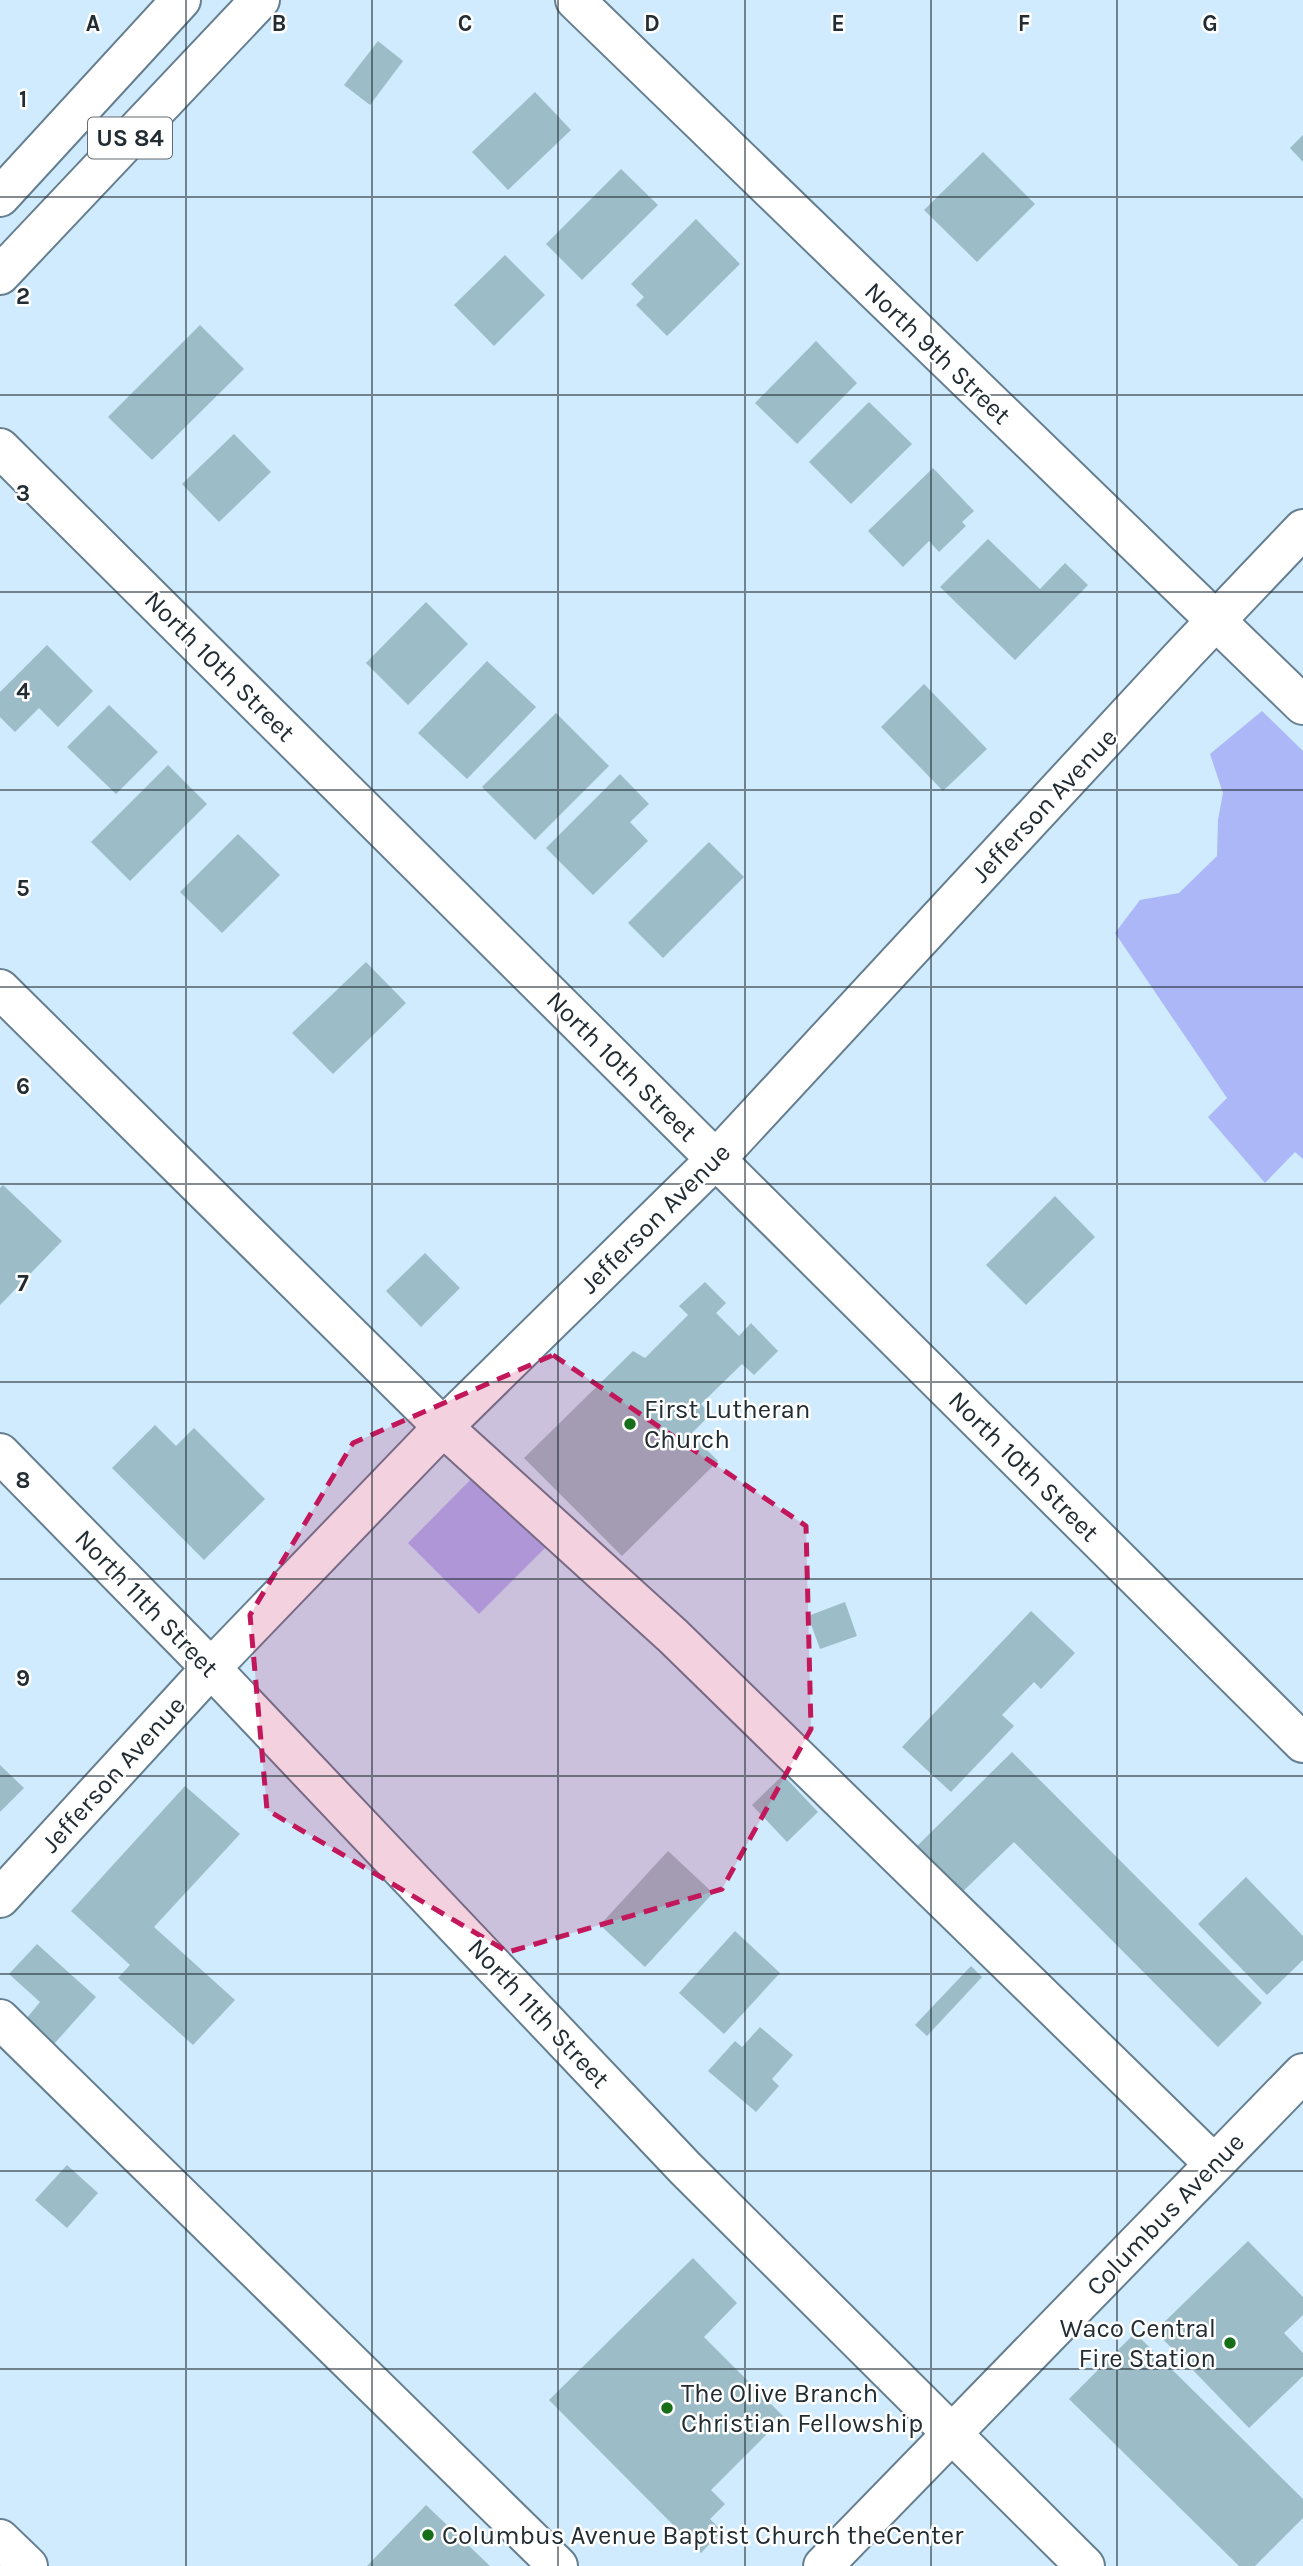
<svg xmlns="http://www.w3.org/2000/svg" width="1303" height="2566" font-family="Karla,sans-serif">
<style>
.green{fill:#abb7f7}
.building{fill:#9cbdc8}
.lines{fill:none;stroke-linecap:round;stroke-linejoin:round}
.minor-casing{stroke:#667f90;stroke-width:42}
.major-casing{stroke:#667f90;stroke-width:42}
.minor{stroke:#fff;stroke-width:38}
.major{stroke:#fff;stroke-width:38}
.marked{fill:#c2185b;fill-opacity:0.2;stroke:#c2185b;stroke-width:5;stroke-dasharray:14 9;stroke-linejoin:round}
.grid{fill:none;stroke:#212c33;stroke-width:2;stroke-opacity:0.55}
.poi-dot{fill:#166e19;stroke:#fff;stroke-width:2.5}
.labels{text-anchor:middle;stroke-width:5;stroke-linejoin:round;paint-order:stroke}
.shield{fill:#fff;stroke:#646b70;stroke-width:2}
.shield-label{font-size:24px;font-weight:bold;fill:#212c33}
.street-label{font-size:26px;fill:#212c33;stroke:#fff}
.poi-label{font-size:26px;fill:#212c33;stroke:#fff;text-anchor:start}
.grid-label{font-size:23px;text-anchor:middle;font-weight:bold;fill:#212c33;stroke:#fff;stroke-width:5;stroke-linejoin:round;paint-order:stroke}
</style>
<rect width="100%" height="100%" fill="#cfebfd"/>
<g class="green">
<polygon points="1262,711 1303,751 1303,1159 1295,1152 1265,1183 1208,1117 1227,1098 1115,933 1140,900 1179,893 1217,856 1218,820 1223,793 1210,754"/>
<polygon points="480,1470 552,1541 479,1614 408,1543"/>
</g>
<g class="building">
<polygon points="378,41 403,61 370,105 344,85"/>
<polygon points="535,92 571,130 508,190 472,152"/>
<polygon points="1303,135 1303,162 1290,148"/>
<polygon points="983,152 1035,204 977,262 924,210"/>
<polygon points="621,169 658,205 582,280 546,244"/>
<polygon points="696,219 740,264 667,336 636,305 644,297 631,284"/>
<polygon points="505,255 545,295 494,346 454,305"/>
<polygon points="200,325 244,369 152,460 108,417"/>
<polygon points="816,341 857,383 797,444 755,403"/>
<polygon points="869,402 912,444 851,504 809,462"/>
<polygon points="234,434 271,472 219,522 182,484"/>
<polygon points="933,468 974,511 962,522 966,526 939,552 929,541 903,567 868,531"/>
<polygon points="988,539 1040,589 1065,563 1088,585 1015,660 940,587"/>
<polygon points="426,602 468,644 408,705 366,663"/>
<polygon points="47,645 93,691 58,727 39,708 15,732 0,717 0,692"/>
<polygon points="487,661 536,707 467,779 418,733"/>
<polygon points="924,684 987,749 943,791 881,727"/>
<polygon points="109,705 158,752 116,794 67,747"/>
<polygon points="556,713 609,766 535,840 482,787"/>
<polygon points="168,765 207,804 130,881 91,842"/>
<polygon points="620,774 649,804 630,822 648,841 593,895 546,848"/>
<polygon points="238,834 280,875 222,933 180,892"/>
<polygon points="709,842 744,877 663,958 628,923"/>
<polygon points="366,962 406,1003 333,1074 292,1033"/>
<polygon points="3,1185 62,1241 0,1305 0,1188"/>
<polygon points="1055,1196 1095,1237 1026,1305 986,1265"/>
<polygon points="425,1253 460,1288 421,1327 386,1291"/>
<polygon points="705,1282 726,1303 716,1313 739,1336 751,1323 778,1351 754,1375 742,1364 701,1404 711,1414 691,1434 718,1461 622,1556 524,1458 633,1351 645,1358 688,1315 679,1306"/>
<polygon points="155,1425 176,1446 194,1428 265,1499 204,1560 112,1468"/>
<polygon points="845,1602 857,1636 820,1649 808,1616"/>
<polygon points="1031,1611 1075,1653 1041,1689 1034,1682 1002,1715 1014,1726 951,1792 902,1747"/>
<polygon points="1012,1752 1262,2003 1218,2047 1014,1842 954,1900 909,1854"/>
<polygon points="0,1765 24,1788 0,1812"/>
<polygon points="783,1775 818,1812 787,1842 752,1805"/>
<polygon points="185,1786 240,1834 154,1927 235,2000 193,2045 118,1978 130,1965 71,1911"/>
<polygon points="668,1851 713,1893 645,1967 600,1925"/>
<polygon points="1246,1877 1303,1936 1303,1960 1267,1995 1198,1924"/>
<polygon points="735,1931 780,1973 724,2034 679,1993"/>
<polygon points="37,1944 96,1997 54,2044 26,2019 40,2002 9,1974"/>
<polygon points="971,1966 982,1977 927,2036 915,2025"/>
<polygon points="760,2027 793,2055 772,2079 779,2086 756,2112 708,2071 735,2041 742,2047"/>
<polygon points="67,2165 98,2193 67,2228 35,2200"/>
<polygon points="1248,2241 1303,2297 1303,2315 1284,2333 1303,2353 1303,2376 1249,2428 1155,2331"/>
<polygon points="693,2258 737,2303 704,2337 784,2417 711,2490 725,2504 710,2519 722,2531 701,2553 549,2400"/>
<polygon points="1135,2333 1303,2499 1303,2518 1255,2566 1239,2566 1069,2399"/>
<polygon points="426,2505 490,2566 367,2566"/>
</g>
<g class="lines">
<g class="minor-casing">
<g id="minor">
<polyline points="575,0 1303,705"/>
<polyline points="0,448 1303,1743"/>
<polyline points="0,989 443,1427 673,1636 1214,2164"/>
<polyline points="0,1453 211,1668 685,2168 1085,2566"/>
<polyline points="0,1898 211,1668 443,1427 716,1159 1185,653 1303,529"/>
<polyline points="0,2019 558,2566"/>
<polyline points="0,2539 28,2566"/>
<polyline points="823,2566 1303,2073"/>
</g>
</g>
<g class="major-casing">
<g id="major">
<polyline points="0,197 181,0"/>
<polyline points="0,275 260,0"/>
</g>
</g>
<use href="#minor" class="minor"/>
<use href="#major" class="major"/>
</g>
<path class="marked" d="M553,1355l253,171 5,203 -89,160 -214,63 -241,-142 -17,-195 103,-172z"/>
<path class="grid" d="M186,0v2566M372,0v2566M558,0v2566M745,0v2566M931,0v2566M1117,0v2566M0,197h1303M0,395h1303M0,592h1303M0,790h1303M0,987h1303M0,1184h1303M0,1382h1303M0,1579h1303M0,1776h1303M0,1974h1303M0,2171h1303M0,2369h1303"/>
<g class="poi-dot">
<circle cx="630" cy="1424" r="7"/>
<circle cx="1230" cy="2343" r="7"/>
<circle cx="667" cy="2408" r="7"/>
<circle cx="428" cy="2535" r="7"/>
</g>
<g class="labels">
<rect class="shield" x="88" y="117.5" width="84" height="41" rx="5"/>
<g class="shield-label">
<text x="130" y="146">US 84</text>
</g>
<g class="street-label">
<text transform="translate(938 353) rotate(44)" y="9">North 9th Street</text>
<text transform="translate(220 666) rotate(45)" y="9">North 10th Street</text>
<text transform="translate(1044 805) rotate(-47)" y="9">Jefferson Avenue</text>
<text transform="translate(622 1066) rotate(45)" y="9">North 10th Street</text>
<text transform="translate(655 1218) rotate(-45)" y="9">Jefferson Avenue</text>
<text transform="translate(1024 1466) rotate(45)" y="9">North 10th Street</text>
<text transform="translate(147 1603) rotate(46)" y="9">North 11th Street</text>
<text transform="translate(113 1774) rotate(-48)" y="9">Jefferson Avenue</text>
<text transform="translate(539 2013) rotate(47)" y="9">North 11th Street</text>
<text transform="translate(1165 2214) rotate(-46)" y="9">Columbus Avenue</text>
</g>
<g class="poi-label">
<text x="644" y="1418">First Lutheran<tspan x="644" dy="30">Church</tspan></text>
<text x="1216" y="2337" text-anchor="end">Waco Central<tspan x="1216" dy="30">Fire Station</tspan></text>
<text x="681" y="2402">The Olive Branch<tspan x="681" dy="30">Christian Fellowship</tspan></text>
<text x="442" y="2544">Columbus Avenue Baptist Church theCenter</text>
</g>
</g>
<g class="grid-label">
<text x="93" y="31">A</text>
<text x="279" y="31">B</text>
<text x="465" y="31">C</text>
<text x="652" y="31">D</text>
<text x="838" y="31">E</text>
<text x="1024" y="31">F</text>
<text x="1210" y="31">G</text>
<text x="23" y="107">1</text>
<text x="23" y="304">2</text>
<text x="23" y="501">3</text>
<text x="23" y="699">4</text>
<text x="23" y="896">5</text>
<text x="23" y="1094">6</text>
<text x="23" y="1291">7</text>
<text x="23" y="1488">8</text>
<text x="23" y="1686">9</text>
</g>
</svg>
